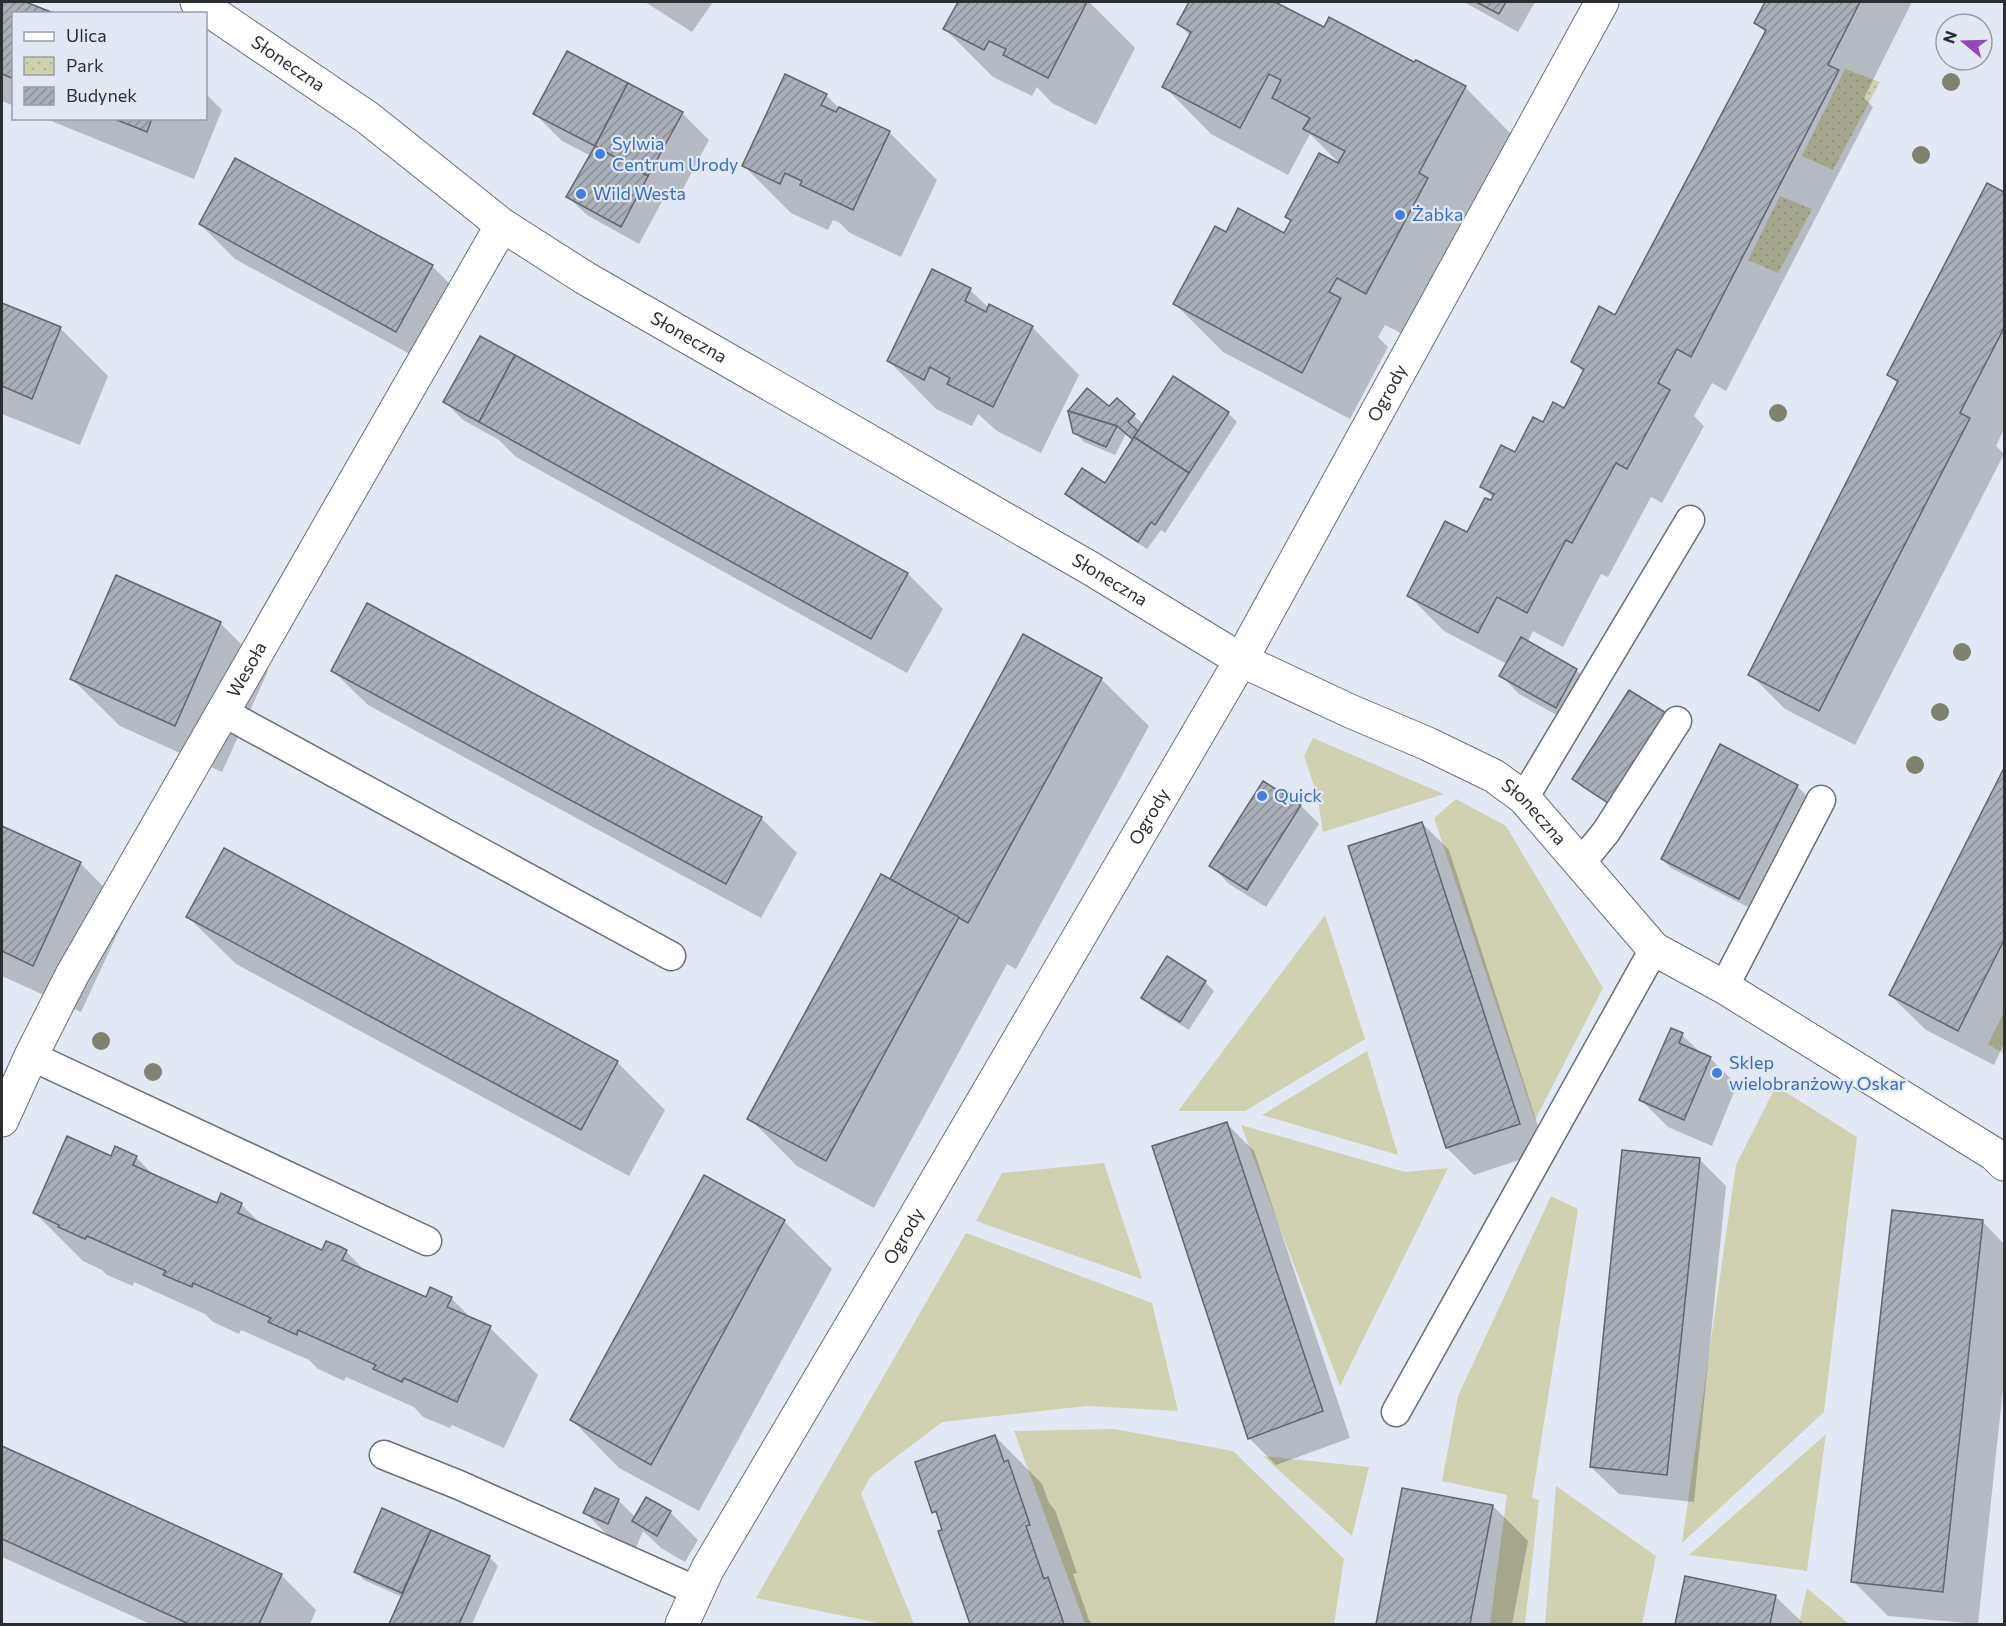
<svg xmlns="http://www.w3.org/2000/svg" width="2006" height="1626" font-family="Commissioner,sans-serif">
<style>
.grass{fill:#cfd1b0}
.park{fill:url(#park-dots)}
.shadow{fill:#0003}
.building{fill:url(#building-hatch);stroke:#60656e;stroke-width:1.5}
.lines{fill:none;stroke-linecap:round;stroke-linejoin:round}
.lane-casing{stroke:#696e77;stroke-width:31}
.street-casing{stroke:#696e77;stroke-width:35}
.lane{stroke:#fff;stroke-width:28}
.street{stroke:#fff;stroke-width:33}
.tree{fill:#7e826f}
.shop-dot{fill:#3f7fe0;stroke:#e3e9f4;stroke-width:2}
.labels{text-anchor:middle;stroke-width:4.5;stroke-linejoin:round;paint-order:stroke}
.street-label{font-size:18px;fill:#2b2d31;stroke:#e3e9f4}
.shop-label{font-size:18px;fill:#366cbe;stroke:#e3e9f4;text-anchor:start}
</style>
<defs>
<pattern id="park-dots" width="8" height="8" patternUnits="userSpaceOnUse" patternTransform="scale(1.5)"><rect width="8" height="8" fill="#cfd1b0"/><path d="M2 2h.1M6 6h.1" fill="none" stroke="#b2b498" stroke-width="1.8" stroke-linecap="round"/></pattern>
<pattern id="building-hatch" width="6" height="6" patternUnits="userSpaceOnUse" patternTransform="scale(1.5)"><rect width="6" height="6" fill="#aab0b9"/><path d="M-1 1l2-2M0 6l6-6M5 7l2-2" fill="none" stroke="#8b9097"/></pattern>
</defs>
<rect width="100%" height="100%" fill="#e3e9f4"/>
<g class="grass">
<polygon points="1313,738 1444,794 1323,832 1317,794 1304,756"/>
<polygon points="1456,799 1506,826 1603,988 1535,1120 1434,818"/>
<polygon points="1325,915 1365,1039 1245,1111 1178,1111"/>
<polygon points="2004,1012 2004,1054 1988,1044"/>
<polygon points="1367,1051 1398,1155 1262,1115"/>
<polygon points="1776,1086 1857,1137 1824,1412 1682,1543 1736,1165"/>
<polygon points="1241,1125 1405,1172 1448,1168 1340,1386"/>
<polygon points="1104,1163 1142,1279 976,1221 1002,1173"/>
<polygon points="1551,1196 1578,1209 1532,1498 1539,1500 1525,1624 1490,1624 1507,1495 1442,1481 1458,1396"/>
<polygon points="966,1233 1152,1303 1178,1411 1087,1406 942,1422 870,1477 861,1494 914,1624 883,1624 756,1598"/>
<polygon points="1114,1429 1233,1451 1344,1559 1334,1624 1085,1624 1014,1431"/>
<polygon points="1826,1434 1807,1571 1689,1555"/>
<polygon points="1263,1456 1369,1467 1352,1536"/>
<polygon points="1556,1486 1656,1556 1642,1624 1545,1624"/>
<polygon points="1807,1588 1849,1624 1799,1624"/>
</g>
<g class="park">
<polygon points="1845,69 1880,82 1833,170 1802,156"/>
<polygon points="1780,196 1812,209 1778,273 1748,260"/>
</g>
<g class="shadow">
<polygon points="2,2 22,2 52,14 14,14 14,106 2,101"/>
<polygon points="645,2 713,2 692,32"/>
<polygon points="959,2 1089,2 1135,48 1096,125 1052,103 1037,87 1032,96 993,77 945,29"/>
<polygon points="1190,2 1272,2 1324,29 1415,64 1465,87 1512,135 1414,340 1385,325 1378,337 1388,347 1350,419 1223,352 1175,304 1226,234 1285,235 1292,222 1287,217 1343,167 1310,134 1288,175 1211,134 1164,86 1190,36 1179,24"/>
<polygon points="1464,2 1535,2 1518,32"/>
<polygon points="1767,2 1912,2 1864,98 1873,107 1726,391 1712,383 1694,416 1704,426 1662,503 1651,497 1608,577 1601,574 1563,647 1533,631 1527,643 1576,670 1595,689 1574,725 1519,694 1501,675 1507,664 1444,631 1409,596 1468,534 1491,502 1493,498 1481,486 1516,454 1544,424 1565,410 1584,373 1573,362 1615,317 1766,33 1756,23"/>
<polygon points="206,94 222,110 194,179 44,118 206,118"/>
<polygon points="826,95 840,109 889,132 937,180 901,257 850,233 840,223 833,220 828,230 791,213 744,166"/>
<polygon points="682,113 709,140 676,202 665,196 639,244 587,215 568,197 591,156 562,141 535,114"/>
<polygon points="1988,185 2004,194 2004,429 1996,446 2004,454 1855,745 1785,709 1750,674 1898,384 1889,374"/>
<polygon points="200,224 432,266 467,301 432,366 235,259"/>
<polygon points="933,271 970,290 989,308 1032,327 1079,375 1041,453 997,431 978,414 972,426 936,409 889,361"/>
<polygon points="2,305 60,328 108,376 80,445 2,414"/>
<polygon points="1117,400 1144,425 1228,413 1237,422 1165,533 1161,530 1147,549 1076,503 1067,494 1105,485 1134,440 1126,434 1115,455 1084,442 1075,432 1110,408"/>
<polygon points="445,402 908,574 943,609 907,673 516,457 499,440 463,420"/>
<polygon points="368,605 761,818 797,853 761,918 368,705 332,670"/>
<polygon points="220,623 268,671 222,772 120,726 72,679"/>
<polygon points="1101,679 1149,726 1016,969 1007,964 874,1208 797,1166 749,1118 890,881"/>
<polygon points="1630,692 1618,810 1583,788 1574,779"/>
<polygon points="2004,771 2004,1043 1994,1065 1926,1030 1890,995"/>
<polygon points="1263,783 1301,806 1319,824 1266,907 1229,884 1211,865"/>
<polygon points="1797,786 1806,795 1748,907 1671,868 1662,859"/>
<polygon points="1422,823 1449,850 1546,1151 1474,1175 1447,1148"/>
<polygon points="2,827 80,863 128,911 81,1012 2,976"/>
<polygon points="225,851 617,1062 665,1110 629,1176 236,964 188,917"/>
<polygon points="1205,982 1214,991 1189,1030 1152,1007 1143,998"/>
<polygon points="1672,1030 1682,1035 1703,1055 1710,1058 1737,1085 1712,1146 1668,1127 1641,1100"/>
<polygon points="1227,1124 1254,1151 1350,1438 1276,1465 1249,1438"/>
<polygon points="136,1157 156,1178 217,1205 241,1204 262,1225 322,1252 346,1251 367,1273 426,1299 451,1298 472,1319 490,1328 538,1375 504,1448 452,1425 450,1428 423,1417 414,1407 346,1377 344,1381 318,1369 309,1360 241,1330 239,1334 213,1322 205,1314 134,1282 133,1286 107,1275 102,1270 83,1261 35,1213 112,1158"/>
<polygon points="1699,1159 1726,1186 1694,1502 1619,1494 1591,1467"/>
<polygon points="784,1221 832,1269 699,1511 619,1468 572,1420"/>
<polygon points="1983,1222 2004,1244 2004,1379 1978,1624 1888,1616 1853,1581"/>
<polygon points="995,1436 1042,1484 1049,1503 1055,1510 1077,1573 1073,1574 1089,1620 1093,1624 972,1624 940,1532 944,1531 940,1518 934,1512"/>
<polygon points="2,1448 281,1575 316,1610 310,1624 150,1624 2,1557"/>
<polygon points="1404,1489 1493,1506 1528,1541 1512,1624 1378,1624"/>
<polygon points="647,1499 670,1512 698,1540 685,1562 661,1548 643,1531 635,1550 612,1540 585,1512 618,1500 636,1518"/>
<polygon points="383,1510 489,1557 498,1566 472,1624 390,1624 402,1597 364,1580 356,1571"/>
<polygon points="1687,1578 1775,1596 1804,1624 1677,1624"/>
</g>
<g class="building">
<polygon points="2,2 26,2 56,14 14,14 14,79 2,74"/>
<polygon points="958,2 1087,2 1048,78 1003,55 1006,49 989,41 984,50 943,29"/>
<polygon points="1189,2 1275,2 1324,27 1329,17 1414,62 1416,60 1466,86 1419,173 1428,178 1366,294 1337,278 1329,292 1341,298 1302,373 1173,304 1215,226 1226,232 1238,208 1284,233 1291,220 1285,217 1319,153 1338,163 1345,151 1303,129 1310,118 1272,98 1281,80 1269,74 1240,128 1162,87 1191,32 1177,24"/>
<polygon points="1476,2 1506,2 1499,14"/>
<polygon points="1765,2 1860,2 1828,65 1839,70 1691,357 1677,349 1658,383 1670,390 1627,469 1616,463 1572,543 1566,540 1527,613 1497,597 1478,633 1407,596 1445,521 1467,532 1485,498 1491,500 1494,494 1480,487 1501,445 1515,452 1533,417 1543,422 1553,402 1564,408 1584,369 1571,362 1599,306 1615,315 1766,30 1754,23"/>
<polygon points="567,51 628,83 595,146 533,114"/>
<polygon points="785,74 827,94 821,105 836,112 839,107 890,131 853,210 800,185 802,181 785,173 780,184 742,166"/>
<polygon points="628,83 683,112 648,176 595,146"/>
<polygon points="112,118 152,118 147,132"/>
<polygon points="595,146 648,176 621,227 566,197"/>
<polygon points="235,158 433,265 396,332 199,224"/>
<polygon points="1987,183 2004,192 2004,328 1960,413 1970,418 1819,711 1748,675 1898,381 1887,375"/>
<polygon points="932,269 971,288 965,301 986,312 989,304 1033,326 993,407 947,384 950,378 930,367 924,380 887,361"/>
<polygon points="2,303 61,327 32,399 2,386"/>
<polygon points="480,336 515,355 479,422 443,402"/>
<polygon points="515,355 908,573 871,639 479,422"/>
<polygon points="1173,376 1229,412 1189,473 1134,437"/>
<polygon points="1087,388 1109,406 1117,398 1135,414 1128,422 1138,431 1132,439 1117,426 1068,411"/>
<polygon points="1068,411 1117,426 1106,447 1073,433"/>
<polygon points="1134,437 1189,473 1155,525 1151,522 1138,542 1065,494 1082,468 1105,483"/>
<polygon points="116,575 221,622 175,726 70,679"/>
<polygon points="367,603 762,817 726,884 331,671"/>
<polygon points="1023,634 1102,678 968,923 890,879"/>
<polygon points="1521,637 1577,669 1556,708 1499,676"/>
<polygon points="1629,690 1666,713 1608,803 1572,779"/>
<polygon points="1720,744 1798,785 1739,899 1661,859"/>
<polygon points="2004,768 2004,940 1958,1031 1889,995"/>
<polygon points="1263,781 1301,805 1247,890 1209,866"/>
<polygon points="1422,822 1520,1124 1446,1148 1348,846"/>
<polygon points="2,826 81,862 33,966 2,951"/>
<polygon points="224,848 618,1061 581,1130 186,917"/>
<polygon points="881,874 959,917 826,1161 747,1119"/>
<polygon points="1167,956 1206,981 1180,1022 1141,998"/>
<polygon points="1671,1028 1683,1033 1679,1043 1711,1057 1684,1120 1639,1100"/>
<polygon points="1227,1122 1323,1411 1248,1439 1152,1146"/>
<polygon points="67,1136 111,1156 115,1146 137,1156 133,1165 217,1203 221,1193 242,1203 238,1213 322,1250 326,1241 339,1246 347,1250 342,1260 426,1297 430,1287 452,1297 447,1307 491,1326 457,1402 404,1378 402,1382 373,1369 376,1365 298,1330 297,1335 268,1322 271,1318 193,1283 192,1287 163,1275 166,1271 87,1236 85,1239 58,1227 59,1225 33,1213"/>
<polygon points="1622,1150 1700,1158 1667,1475 1590,1467"/>
<polygon points="704,1175 785,1220 651,1465 570,1420"/>
<polygon points="1892,1210 1983,1220 1943,1592 1851,1582"/>
<polygon points="995,1435 1004,1462 1008,1460 1030,1525 1026,1526 1044,1579 1048,1577 1064,1624 970,1624 938,1531 942,1530 936,1511 932,1513 915,1462"/>
<polygon points="2,1446 282,1574 259,1624 189,1624 2,1539"/>
<polygon points="595,1488 619,1499 608,1524 583,1513"/>
<polygon points="1402,1488 1493,1505 1470,1624 1376,1624"/>
<polygon points="646,1497 671,1511 657,1536 632,1521"/>
<polygon points="382,1508 431,1530 402,1593 354,1572"/>
<polygon points="431,1530 490,1556 459,1624 389,1624"/>
<polygon points="1685,1576 1776,1595 1770,1624 1675,1624"/>
</g>
<g class="lines">
<g class="lane-casing">
<g id="lane">
<polyline points="222,713 234,718 671,956"/>
<polyline points="1524,798 1690,520"/>
<polyline points="1580,864 1606,832 1677,721"/>
<polyline points="1724,987 1821,800"/>
<polyline points="31,1056 427,1241"/>
<polyline points="1396,1412 1654,949"/>
<polyline points="384,1455 459,1485 697,1591"/>
</g>
</g>
<g class="street-casing">
<g id="street">
<path id="s1" d="M197,2l171,116 134,107 83,53 505,290 151,92 109,51 78,33 66,32 30,22 130,151 70,38 270,167 10,10"/>
<path id="s2" d="M2,1120l29,-64 41,-81 430,-750"/>
<path id="s3" d="M682,1624l26,-56 181,-306 352,-602 361,-658"/>
</g>
</g>
<use href="#lane" class="lane"/>
<use href="#street" class="street"/>
</g>
<g class="tree">
<circle cx="1951" cy="82" r="9"/>
<circle cx="1921" cy="155" r="9"/>
<circle cx="1778" cy="413" r="9"/>
<circle cx="1962" cy="652" r="9"/>
<circle cx="1940" cy="712" r="9"/>
<circle cx="1915" cy="765" r="9"/>
<circle cx="101" cy="1041" r="9"/>
<circle cx="153" cy="1072" r="9"/>
</g>
<g class="shop-dot">
<circle cx="600" cy="154" r="6"/>
<circle cx="581" cy="194" r="6"/>
<circle cx="1400" cy="215" r="6"/>
<circle cx="1262" cy="796" r="6"/>
<circle cx="1717" cy="1073" r="6"/>
</g>
<g class="labels">
<g class="street-label">
<text dy="6" stroke="none"><textPath href="#s1" startOffset="110">Słoneczna</textPath></text>
<text dy="6" stroke="none"><textPath href="#s1" startOffset="596">Słoneczna</textPath></text>
<text dy="6" stroke="none"><textPath href="#s3" startOffset="1419">Ogrody</textPath></text>
<text dy="6" stroke="none"><textPath href="#s1" startOffset="1082">Słoneczna</textPath></text>
<text dy="6" stroke="none"><textPath href="#s2" startOffset="513">Wesoła</textPath></text>
<text dy="6" stroke="none"><textPath href="#s1" startOffset="1568">Słoneczna</textPath></text>
<text dy="6" stroke="none"><textPath href="#s3" startOffset="933">Ogrody</textPath></text>
<text dy="6" stroke="none"><textPath href="#s3" startOffset="447">Ogrody</textPath></text>
</g>
<g class="shop-label">
<text x="612" y="150">Sylwia<tspan x="612" dy="21">Centrum Urody</tspan></text>
<text x="593" y="200">Wild Westa</text>
<text x="1412" y="221">Żabka</text>
<text x="1274" y="802">Quick</text>
<text x="1729" y="1069">Sklep<tspan x="1729" dy="21">wielobranżowy Oskar</tspan></text>
</g>
</g>
<rect width="2006" height="1626" fill="none" stroke="#2b2d31" stroke-width="6"/>
<rect x="12" y="12" width="195" height="108" fill="#e3e9f4" stroke="#999ea6" stroke-width="1.5"/>
<rect x="24" y="32" width="30" height="9" fill="#ffffff" stroke="#999ea6" stroke-width="1.5"/>
<text x="66" y="42" font-size="18" fill="#2b2d31">Ulica</text>
<rect x="24" y="57" width="30" height="18" fill="url(#park-dots)" stroke="#999ea6" stroke-width="1.5"/>
<text x="66" y="72" font-size="18" fill="#2b2d31">Park</text>
<rect x="24" y="87" width="30" height="18" fill="url(#building-hatch)" stroke="#999ea6" stroke-width="1.5"/>
<text x="66" y="102" font-size="18" fill="#2b2d31">Budynek</text>
<g transform="translate(1964 42) rotate(289)"><circle r="28" fill="#e3e9f4" stroke="#999ea6" stroke-width="1.5"/>
<path d="M0-4.5L10 22L0 15L-10 22Z" fill="#9546b7"/>
<text y="-9" font-size="16" font-weight="bold" text-anchor="middle" fill="#2b2d31">N</text>
</g>
</svg>
